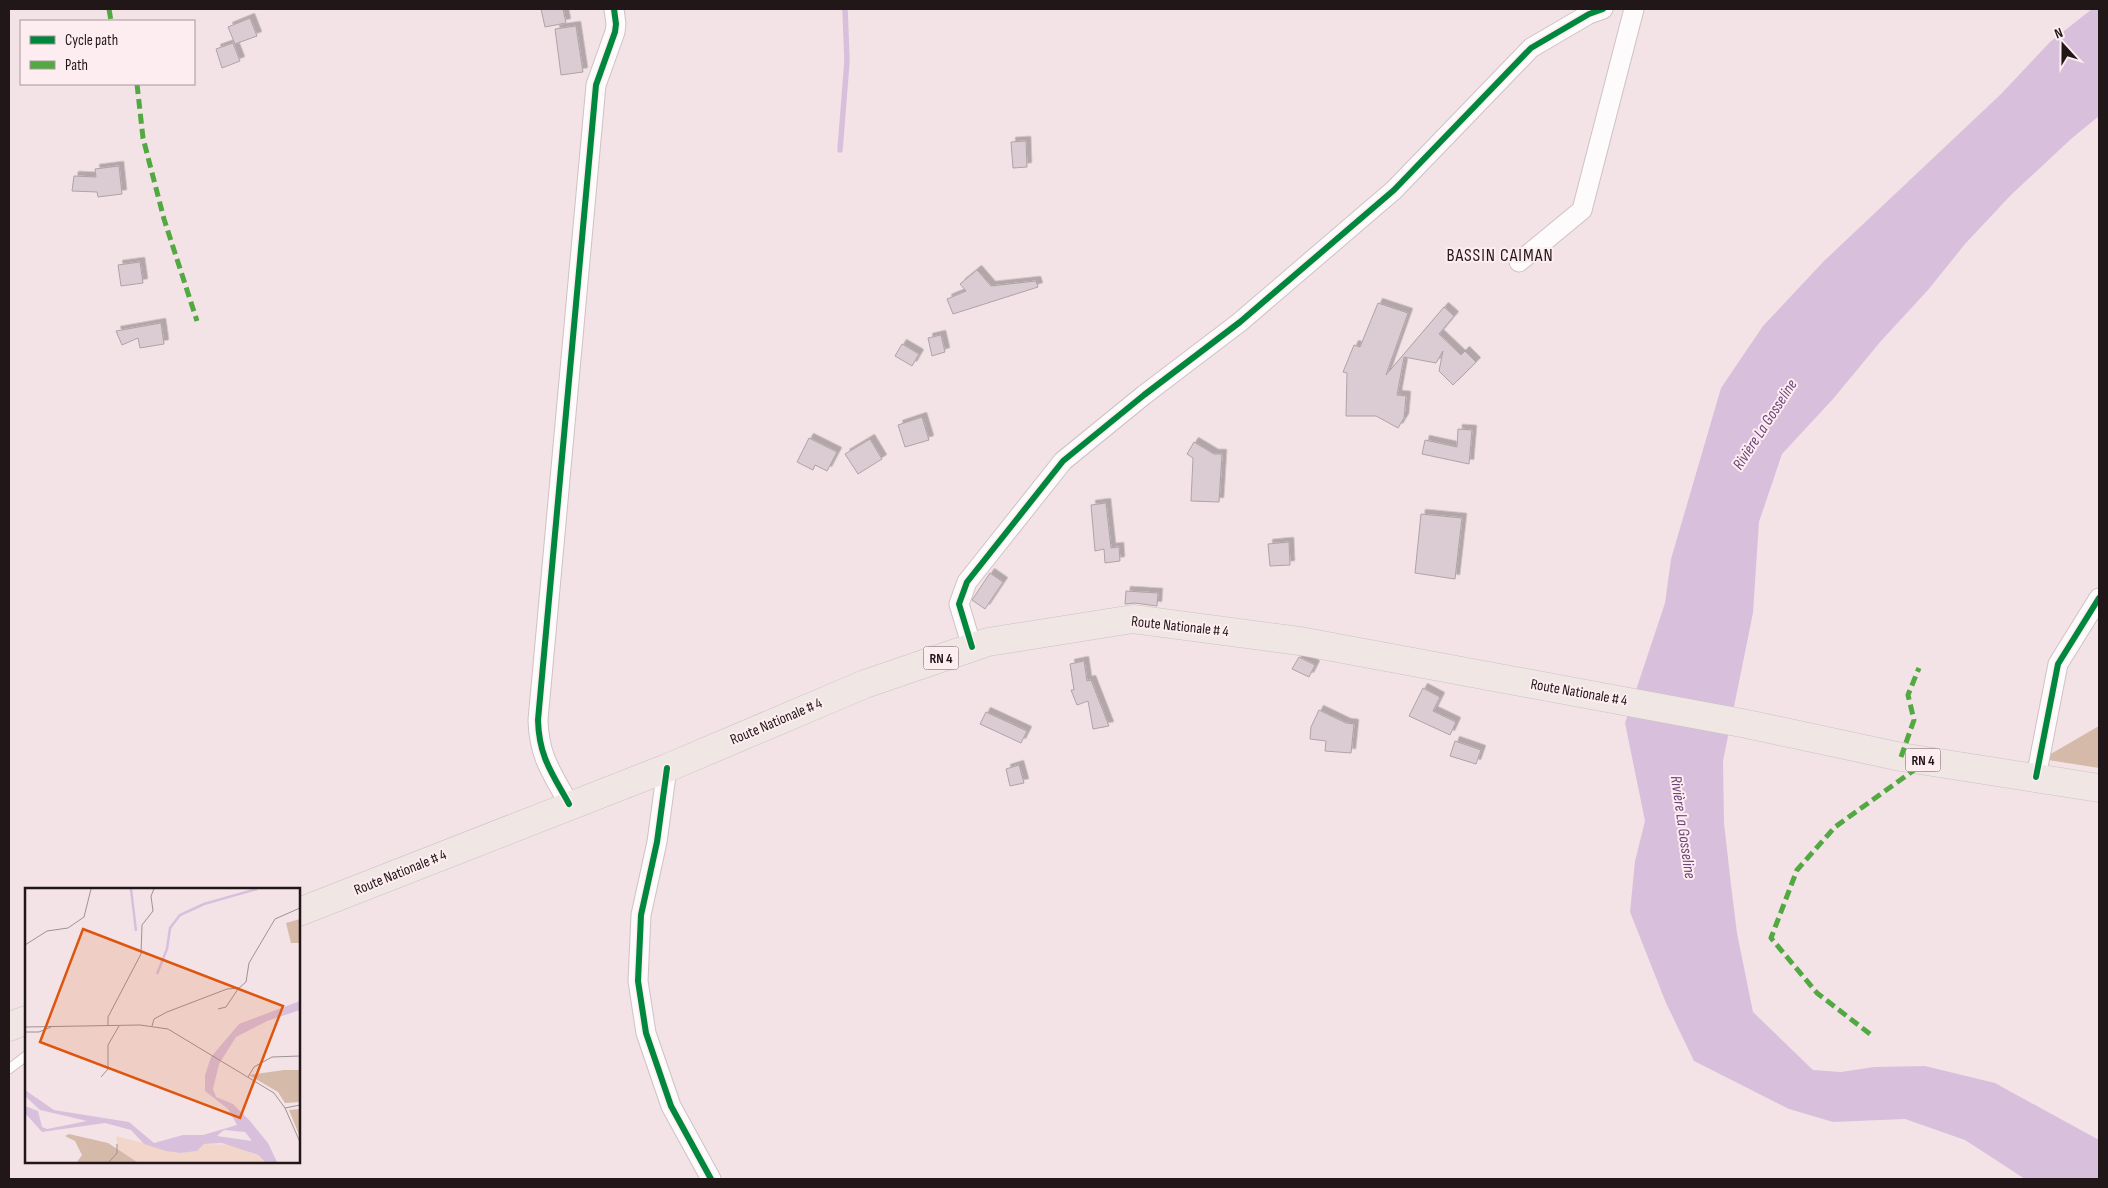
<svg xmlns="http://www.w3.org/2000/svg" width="2108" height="1188" font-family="'Sofia Sans Condensed',sans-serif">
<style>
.forest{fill:#d5b9a9}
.water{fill:#d8c0dd}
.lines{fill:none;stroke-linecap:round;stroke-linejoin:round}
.stream{stroke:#d8c0dd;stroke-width:5.5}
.building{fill:#dbcbd2;stroke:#aea3a7;filter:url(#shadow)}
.lane-casing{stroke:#cfc2c4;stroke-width:11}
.street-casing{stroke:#cfc2c4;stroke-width:21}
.primary-casing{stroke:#cac2c4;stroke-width:29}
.lane{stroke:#fdfbfb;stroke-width:9}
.street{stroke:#fdfbfb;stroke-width:19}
.primary{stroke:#f0e6e4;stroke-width:28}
.quiet{stroke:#52a942;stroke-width:5;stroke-dasharray:10 5;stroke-linecap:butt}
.cycleway-casing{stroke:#feedf0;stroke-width:9}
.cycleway{stroke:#00873e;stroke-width:6}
.labels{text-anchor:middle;stroke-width:4;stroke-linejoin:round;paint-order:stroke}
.shield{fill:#feedf0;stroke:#63575a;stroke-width:1}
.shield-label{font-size:14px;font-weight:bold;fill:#211719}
.street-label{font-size:15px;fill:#211719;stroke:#feedf0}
.water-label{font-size:16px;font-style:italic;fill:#6b467b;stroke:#feedf0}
.quarter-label{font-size:18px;letter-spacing:1px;fill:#211719;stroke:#feedf0}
.inset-river{fill:none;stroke:#d8c0dd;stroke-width:2.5}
.inset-road{fill:none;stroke:#9f9194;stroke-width:1}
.view{fill:#de560d;fill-opacity:0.15;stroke:#de560d;stroke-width:2.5}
.inset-edge{fill:none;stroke:#211719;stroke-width:2.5}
</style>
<defs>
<filter id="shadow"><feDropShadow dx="4.5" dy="-4.5" stdDeviation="0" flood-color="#0004"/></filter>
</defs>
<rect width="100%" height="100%" fill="#f3e3e6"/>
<polygon class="forest" points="2099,726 2099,768 2042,759"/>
<polygon class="water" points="2092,9 2099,9 2099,116 2071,139 2011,195 1965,244 1928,290 1881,341 1833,399 1782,454 1759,522 1753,613 1723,761 1724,823 1731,885 1737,933 1753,1012 1813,1070 1841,1072 1874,1067 1925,1066 1995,1083 2099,1140 2099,1179 2025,1179 1965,1140 1905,1119 1833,1122 1789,1109 1694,1061 1666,1003 1630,912 1635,861 1645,821 1625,723 1665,603 1671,559 1721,388 1763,326 1824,261 2001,94 2050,42"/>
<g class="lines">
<polyline class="stream" points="840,150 847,61 845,9"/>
</g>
<g class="building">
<polygon points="541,9 563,9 566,23 545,27"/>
<polygon points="250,18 257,36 235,44 228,27"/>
<polygon points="576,26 583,72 561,75 555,29"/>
<polygon points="233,43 240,61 222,68 216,49"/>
<polygon points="1026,141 1027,167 1013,168 1011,142"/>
<polygon points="119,166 122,194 98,197 97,192 72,191 74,176 96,177 95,169"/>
<polygon points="140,262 143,283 121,286 118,265"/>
<polygon points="977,270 991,286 1036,281 1038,287 953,314 947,299 966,291 960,284"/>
<polygon points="1378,303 1408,313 1386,375 1444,307 1454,316 1439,334 1461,355 1465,351 1476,362 1453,385 1439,371 1443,351 1436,363 1404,357 1397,395 1406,396 1404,418 1398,428 1376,416 1346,416 1347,373 1343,372 1354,345 1360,347"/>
<polygon points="161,323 164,344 140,348 138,338 122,345 116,331"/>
<polygon points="941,335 945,352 932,356 928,338"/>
<polygon points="902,344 919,354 912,366 895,356"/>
<polygon points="922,417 929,440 905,447 898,425"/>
<polygon points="1458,429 1472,430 1469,464 1422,454 1425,440 1457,447"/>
<polygon points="809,438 837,452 827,471 815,465 813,470 797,462"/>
<polygon points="870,439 882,459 858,474 845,454"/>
<polygon points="1194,442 1214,454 1222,454 1219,502 1191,501 1193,458 1187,454"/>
<polygon points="1106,503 1111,548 1119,547 1120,561 1105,563 1104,549 1095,551 1091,505"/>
<polygon points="1421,514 1462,518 1455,579 1415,573"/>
<polygon points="1289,542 1290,565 1270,566 1268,544"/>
<polygon points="990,573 1003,582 985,609 972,600"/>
<polygon points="1126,591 1158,593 1157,606 1135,603 1125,604"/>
<polygon points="1299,657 1315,665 1309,677 1292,669"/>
<polygon points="1084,661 1087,681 1091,680 1109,726 1093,729 1088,701 1077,705 1071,690 1074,690 1070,664"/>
<polygon points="1423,688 1440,697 1433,711 1456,722 1450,735 1409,716"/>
<polygon points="1319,710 1346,723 1354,724 1351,753 1325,751 1326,741 1310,739 1311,727"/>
<polygon points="986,712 1027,731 1021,743 980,724"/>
<polygon points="1455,741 1481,750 1476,764 1450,756"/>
<polygon points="1019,765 1024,783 1010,786 1006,769"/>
</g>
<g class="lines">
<g class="lane-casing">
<polyline id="lane" points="9,1069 26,1056"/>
</g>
<g class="street-casing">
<g id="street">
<polyline points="1519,262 1582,210 1634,9"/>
<polyline points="972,647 959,604 967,582 1063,461 1144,395 1240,322 1394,190 1531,48 1589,14 1603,9"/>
<polyline points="667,768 657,842 641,915 638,981 646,1033 671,1106 711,1179"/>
<polyline points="2036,777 2058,664 2099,598"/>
<path d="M569,804c-17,-31 -30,-47 -31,-84l58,-635 19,-53 1,-8 -2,-15"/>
</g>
</g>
<g class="primary-casing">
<g id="primary">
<polyline points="299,912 667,768 865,684 988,642 1133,619 1300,641 1747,724 1901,757 2099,788"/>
<polyline points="9,1027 26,1020"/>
</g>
</g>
<use href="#lane" class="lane"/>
<use href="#street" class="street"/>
<use href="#primary" class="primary"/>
<g class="quiet">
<polyline points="109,9 111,21"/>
<polyline points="137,84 143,138 164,219 197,321"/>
<polyline points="1901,757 1914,720 1908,695 1919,668"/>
<polyline points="1870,1034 1817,993 1771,938 1797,870 1835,827 1928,760"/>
</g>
<g class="cycleway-casing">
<g id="cycleway">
<polyline points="972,647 959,604 967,582 1063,461 1144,395 1240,322 1394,190 1531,48 1589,14 1603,9"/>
<polyline points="667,768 657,842 641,915 638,981 646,1033 671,1106 711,1179"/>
<polyline points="2036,777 2058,664 2099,598"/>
<path d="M569,804c-17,-31 -30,-47 -31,-84l58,-635 19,-53 1,-8 -2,-15"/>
</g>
</g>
<use href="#cycleway" class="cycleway"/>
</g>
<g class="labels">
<g class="shield">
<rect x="923.5" y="646.5" width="35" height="23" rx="4"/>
<rect x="1905.5" y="748.5" width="35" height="23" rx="4"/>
</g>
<g class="shield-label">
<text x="941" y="663">RN 4</text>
<text x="1923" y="765">RN 4</text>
</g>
<g class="street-label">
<text transform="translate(1180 626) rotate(6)" y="5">Route Nationale # 4</text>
<text transform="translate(1579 692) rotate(10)" y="5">Route Nationale # 4</text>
<text transform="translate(776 721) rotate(-23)" y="5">Route Nationale # 4</text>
<text transform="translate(400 872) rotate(-22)" y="5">Route Nationale # 4</text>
</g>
<g class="water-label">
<text transform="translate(1764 424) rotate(-57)" y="6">Rivière La Gosseline</text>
<text transform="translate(1684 827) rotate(82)" y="6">Rivière La Gosseline</text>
</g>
<g class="quarter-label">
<text x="1500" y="261">BASSIN CAIMAN</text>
</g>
</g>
<g transform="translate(25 888)">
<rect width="275" height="275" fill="#f3e3e6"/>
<path d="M91,248l65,17 16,-2 7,-7 28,1 26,11 7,6h-128l-19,-12z" fill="#f1d6c9"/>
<path d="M275,31v24h-9l-5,-20zM259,182h16v32l-15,1 -7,-11 -29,-17zM275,221v28l-11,-27zM44,246l39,9 29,19h-60l5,-7 -7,-14 -10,-5z" fill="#d5b9a9"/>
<path d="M275,113v9l-33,11 -31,16 -17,27 -6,25 3,8 17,7 17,17 18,22 9,19h-12l-7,-7 -36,-12 -18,1 -7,7 -16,2 -15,-2 -22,-7 -13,-14 -26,-7 -63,9 -17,-19v-7l13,5 4,16 5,2 40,-8 -47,-11 -15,-14v-6l29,20 75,12 25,21 29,-8h20l34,-10 -9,-16 -23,-18v-16l6,-18 28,-33zM199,242l21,2 7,9 -35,-5z" fill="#d8c0dd" fill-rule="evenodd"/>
<path class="inset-river" d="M106,1l5,42M132,86l10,-25 3,-21 10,-13 24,-11 53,-15"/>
<path class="inset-road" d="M0,57l22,-14 21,-3 16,-11 7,-28M193,121l8,-2 12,-18M83,138v-9l33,-63 1,-29 11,-14 -2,-15 3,-7M127,138l2,-7 13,-7 60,-23 12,-1 7,-6 3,-19 26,-44 25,-11M0,139l115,-2 28,4 106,64 11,15 15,34M0,144h14l12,-5M76,189l7,-8v-24l11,-19M223,189l6,-10 18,-10 28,-1M260,220l15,-3M84,274l8,-9v-9"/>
<path class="view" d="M58,41l200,77 -43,112 -200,-76z"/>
<rect width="275" height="275" class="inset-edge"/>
</g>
<rect width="2108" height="1188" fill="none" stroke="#211719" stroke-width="20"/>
<rect x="20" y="20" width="175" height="65" fill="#feedf0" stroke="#a6979a"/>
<rect x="30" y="36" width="25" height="8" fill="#00873e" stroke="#a6979a"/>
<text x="65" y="45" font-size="15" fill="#211719">Cycle path</text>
<rect x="30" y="61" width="25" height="8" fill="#52a942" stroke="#a6979a"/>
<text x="65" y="70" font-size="15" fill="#211719">Path</text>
<g transform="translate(2063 45) rotate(339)" stroke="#feedf0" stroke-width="4" paint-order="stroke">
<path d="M0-4L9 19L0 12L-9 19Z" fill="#211719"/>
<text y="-8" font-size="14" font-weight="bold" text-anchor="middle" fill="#211719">N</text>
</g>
</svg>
